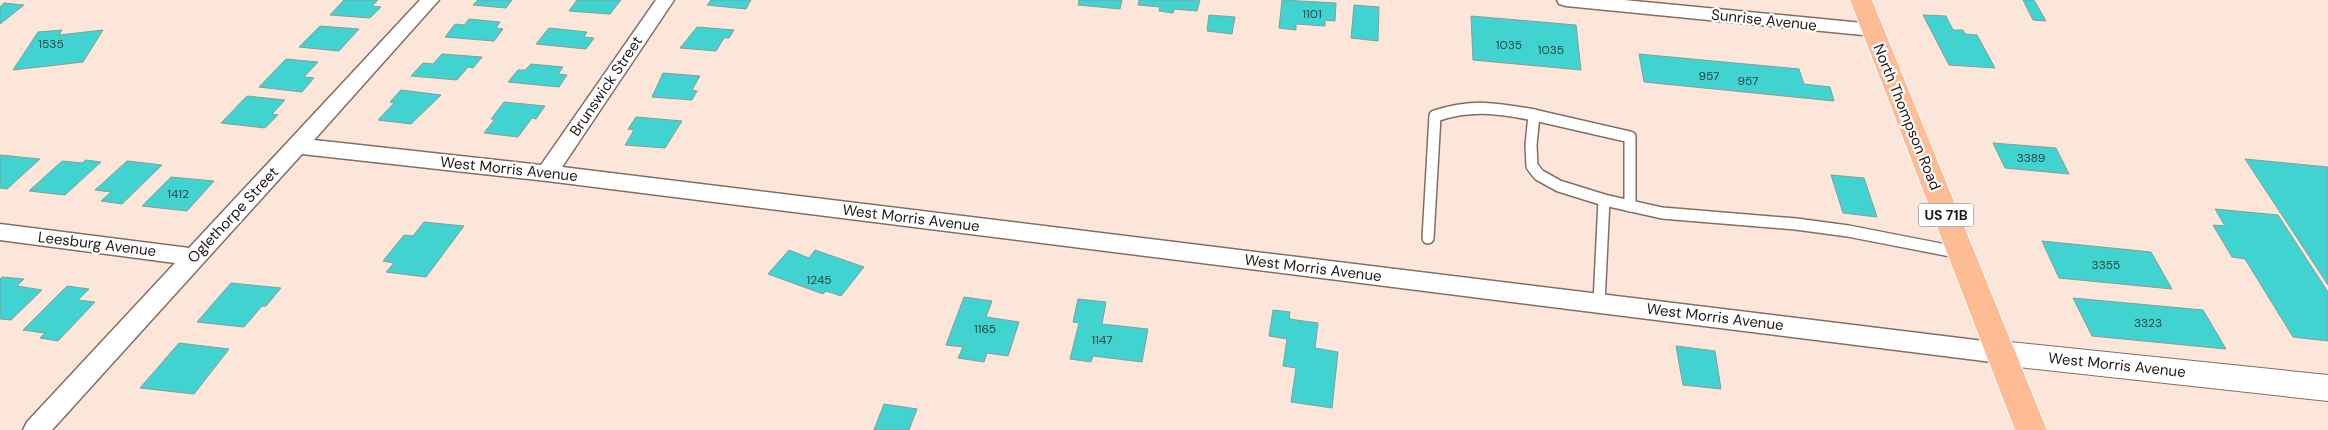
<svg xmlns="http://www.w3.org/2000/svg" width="2328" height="430" font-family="'DM Sans',sans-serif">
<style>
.building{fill:#40d3d0;stroke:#849e9d}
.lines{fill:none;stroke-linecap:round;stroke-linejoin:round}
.lane-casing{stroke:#826f64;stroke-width:14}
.street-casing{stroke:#826f64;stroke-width:3}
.secondary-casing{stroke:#826f64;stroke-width:2}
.primary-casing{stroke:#fff;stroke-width:2}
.lane{stroke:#fff;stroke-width:11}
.street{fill:#fff;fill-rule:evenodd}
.secondary{fill:#fff;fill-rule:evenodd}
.primary{fill:#fdbc94;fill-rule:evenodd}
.labels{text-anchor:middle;stroke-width:4.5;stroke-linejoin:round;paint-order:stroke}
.number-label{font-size:12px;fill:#294844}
.shield{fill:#fff;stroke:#645e5b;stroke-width:1}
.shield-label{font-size:14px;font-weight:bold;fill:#211915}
.street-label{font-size:15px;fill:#211915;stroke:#fff}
</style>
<rect width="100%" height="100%" fill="#fce5d9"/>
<g class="building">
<polygon points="344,0 378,0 372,6 381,7 370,18 330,15"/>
<polygon points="478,0 512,0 506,8 473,5"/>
<polygon points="577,0 621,0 610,14 569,11"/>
<polygon points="711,0 751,0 746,9 707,5"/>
<polygon points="1079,0 1122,0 1120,9 1078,5"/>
<polygon points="1139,0 1200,0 1197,11 1174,9 1173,13 1159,11 1160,7 1138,5"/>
<polygon points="1282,0 1336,3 1335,21 1325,20 1325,26 1296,24 1296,30 1279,28"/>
<polygon points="2023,0 2034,0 2046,21 2033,20"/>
<polygon points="4,3 24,5 0,24 0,7"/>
<polygon points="1354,5 1379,7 1378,41 1351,38"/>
<polygon points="1209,15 1235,17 1232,34 1207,31"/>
<polygon points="1923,15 1946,16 1953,30 1963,30 1965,34 1977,35 1995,68 1949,65"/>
<polygon points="1471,16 1576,25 1581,70 1473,60"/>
<polygon points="469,19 500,22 496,28 503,29 494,41 445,37 455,24 464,25"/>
<polygon points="320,26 359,29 339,51 299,47"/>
<polygon points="697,27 734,30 729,38 724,38 716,51 680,48"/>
<polygon points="549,28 587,32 584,37 594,38 586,49 536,44"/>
<polygon points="62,30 59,35 103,30 83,62 13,70 38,32"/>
<polygon points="442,54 482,57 473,68 468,67 457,80 411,76 423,63 433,64"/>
<polygon points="1639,54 1799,69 1804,84 1830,87 1834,101 1644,82"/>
<polygon points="286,59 318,62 304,77 314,78 302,92 259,87"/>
<polygon points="531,64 563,67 558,74 567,75 559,87 508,82 518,70 525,70"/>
<polygon points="663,73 700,76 692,90 697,91 692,100 652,97"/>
<polygon points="401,90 441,95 411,124 378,120 394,103 390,102"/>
<polygon points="247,96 285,100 272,114 278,115 265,128 221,123"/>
<polygon points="504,102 545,106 536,119 532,118 518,137 484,133 495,119 491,119"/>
<polygon points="636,117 682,121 665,148 625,145 634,130 628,129"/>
<polygon points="1993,143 2056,148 2069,174 2005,168"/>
<polygon points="0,155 40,159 7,189 0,188"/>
<polygon points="2245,159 2328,167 2328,285"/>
<polygon points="86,160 101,162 65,195 29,191 62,161 82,163"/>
<polygon points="127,161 162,165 122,204 101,201 111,192 95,190"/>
<polygon points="1831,175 1864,178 1877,217 1843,213"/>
<polygon points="171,177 214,181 187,211 142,206"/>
<polygon points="2215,209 2278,215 2328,292 2328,341 2293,337 2245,259 2232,257 2213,225 2225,226"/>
<polygon points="424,222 464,226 426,277 386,272 394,263 383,261 404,235 413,236"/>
<polygon points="2042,241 2151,252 2172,289 2059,278"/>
<polygon points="789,250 809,258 815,250 864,267 841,296 826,291 823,294 768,274"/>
<polygon points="2,277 24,279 17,286 42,290 11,320 0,319 0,279"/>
<polygon points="231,283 281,288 266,306 262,306 244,327 197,322"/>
<polygon points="67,286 89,289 78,300 95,302 58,341 40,338 45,333 23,330"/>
<polygon points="964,297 992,301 986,317 1019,322 1008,356 987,353 984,362 958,358 963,347 946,345"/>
<polygon points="2073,298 2203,310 2226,349 2092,336"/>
<polygon points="1078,299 1106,302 1102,324 1148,329 1142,362 1093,356 1091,362 1070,359 1079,323 1073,322"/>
<polygon points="1273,310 1290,312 1289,319 1318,323 1315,348 1338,352 1332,408 1291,402 1296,368 1283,366 1287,339 1269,336"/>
<polygon points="179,343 229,349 194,394 140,388"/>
<polygon points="1676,346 1715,351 1721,389 1683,385"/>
<polygon points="884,404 917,409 909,430 874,430"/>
</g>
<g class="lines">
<g class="lane-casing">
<g id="lane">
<polyline points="1534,115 1630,137 1630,206"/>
<path d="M1428,238l7,-122c37,-12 62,-8 99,-1l-3,30 1,21 7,9 20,11 45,14 58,13 134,11 52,7 113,22"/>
<polyline points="1599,303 1604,200"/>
</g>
</g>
<g class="street-casing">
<g id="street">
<polygon points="420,0 439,0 314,140 541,165 656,0 674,0 562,167 2000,343 2009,346 2012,353 2009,360 2000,363 547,181 302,154 52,430 23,430 27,422 175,263 0,240 0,224 189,248"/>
<polygon points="1557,0 1624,0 1873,24 1880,26 1883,30 1880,34 1873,36 1566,6 1559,4"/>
</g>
</g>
<g class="secondary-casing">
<polygon id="secondary" points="2000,341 2328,375 2328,401 2000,365 1989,362 1985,353 1989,344"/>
</g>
<g class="primary-casing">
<polygon id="primary" points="1850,0 1872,0 2047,430 2015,430"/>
</g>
<use href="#lane" class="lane"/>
<use href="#street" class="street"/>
<use href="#secondary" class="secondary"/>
<use href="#primary" class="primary"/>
</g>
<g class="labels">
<g class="number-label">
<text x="1312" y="18">1101</text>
<text x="51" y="48">1535</text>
<text x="1509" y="49">1035</text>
<text x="1551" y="54">1035</text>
<text x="1709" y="80">957</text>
<text x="1748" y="85">957</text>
<text x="2031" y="162">3389</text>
<text x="178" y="198">1412</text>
<text x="2106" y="269">3355</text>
<text x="819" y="284">1245</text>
<text x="2148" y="327">3323</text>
<text x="985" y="333">1165</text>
<text x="1102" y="344">1147</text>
</g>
<rect class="shield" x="1918.5" y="203.5" width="55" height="23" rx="4"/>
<g class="shield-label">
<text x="1946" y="220">US 71B</text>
</g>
<g class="street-label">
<text transform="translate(1764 20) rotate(6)" y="5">Sunrise Avenue</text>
<text transform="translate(606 86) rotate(-56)" y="5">Brunswick Street</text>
<text transform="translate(1907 117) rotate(68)" y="5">North Thompson Road</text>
<text transform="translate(509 169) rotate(6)" y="5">West Morris Avenue</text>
<text transform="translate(233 215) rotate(-47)" y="5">Oglethorpe Street</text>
<text transform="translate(911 218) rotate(7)" y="5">West Morris Avenue</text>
<text transform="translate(97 244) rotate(7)" y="5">Leesburg Avenue</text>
<text transform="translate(1313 268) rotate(7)" y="5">West Morris Avenue</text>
<text transform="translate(1715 317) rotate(7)" y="5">West Morris Avenue</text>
<text transform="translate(2117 365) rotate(6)" y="5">West Morris Avenue</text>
</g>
</g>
</svg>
